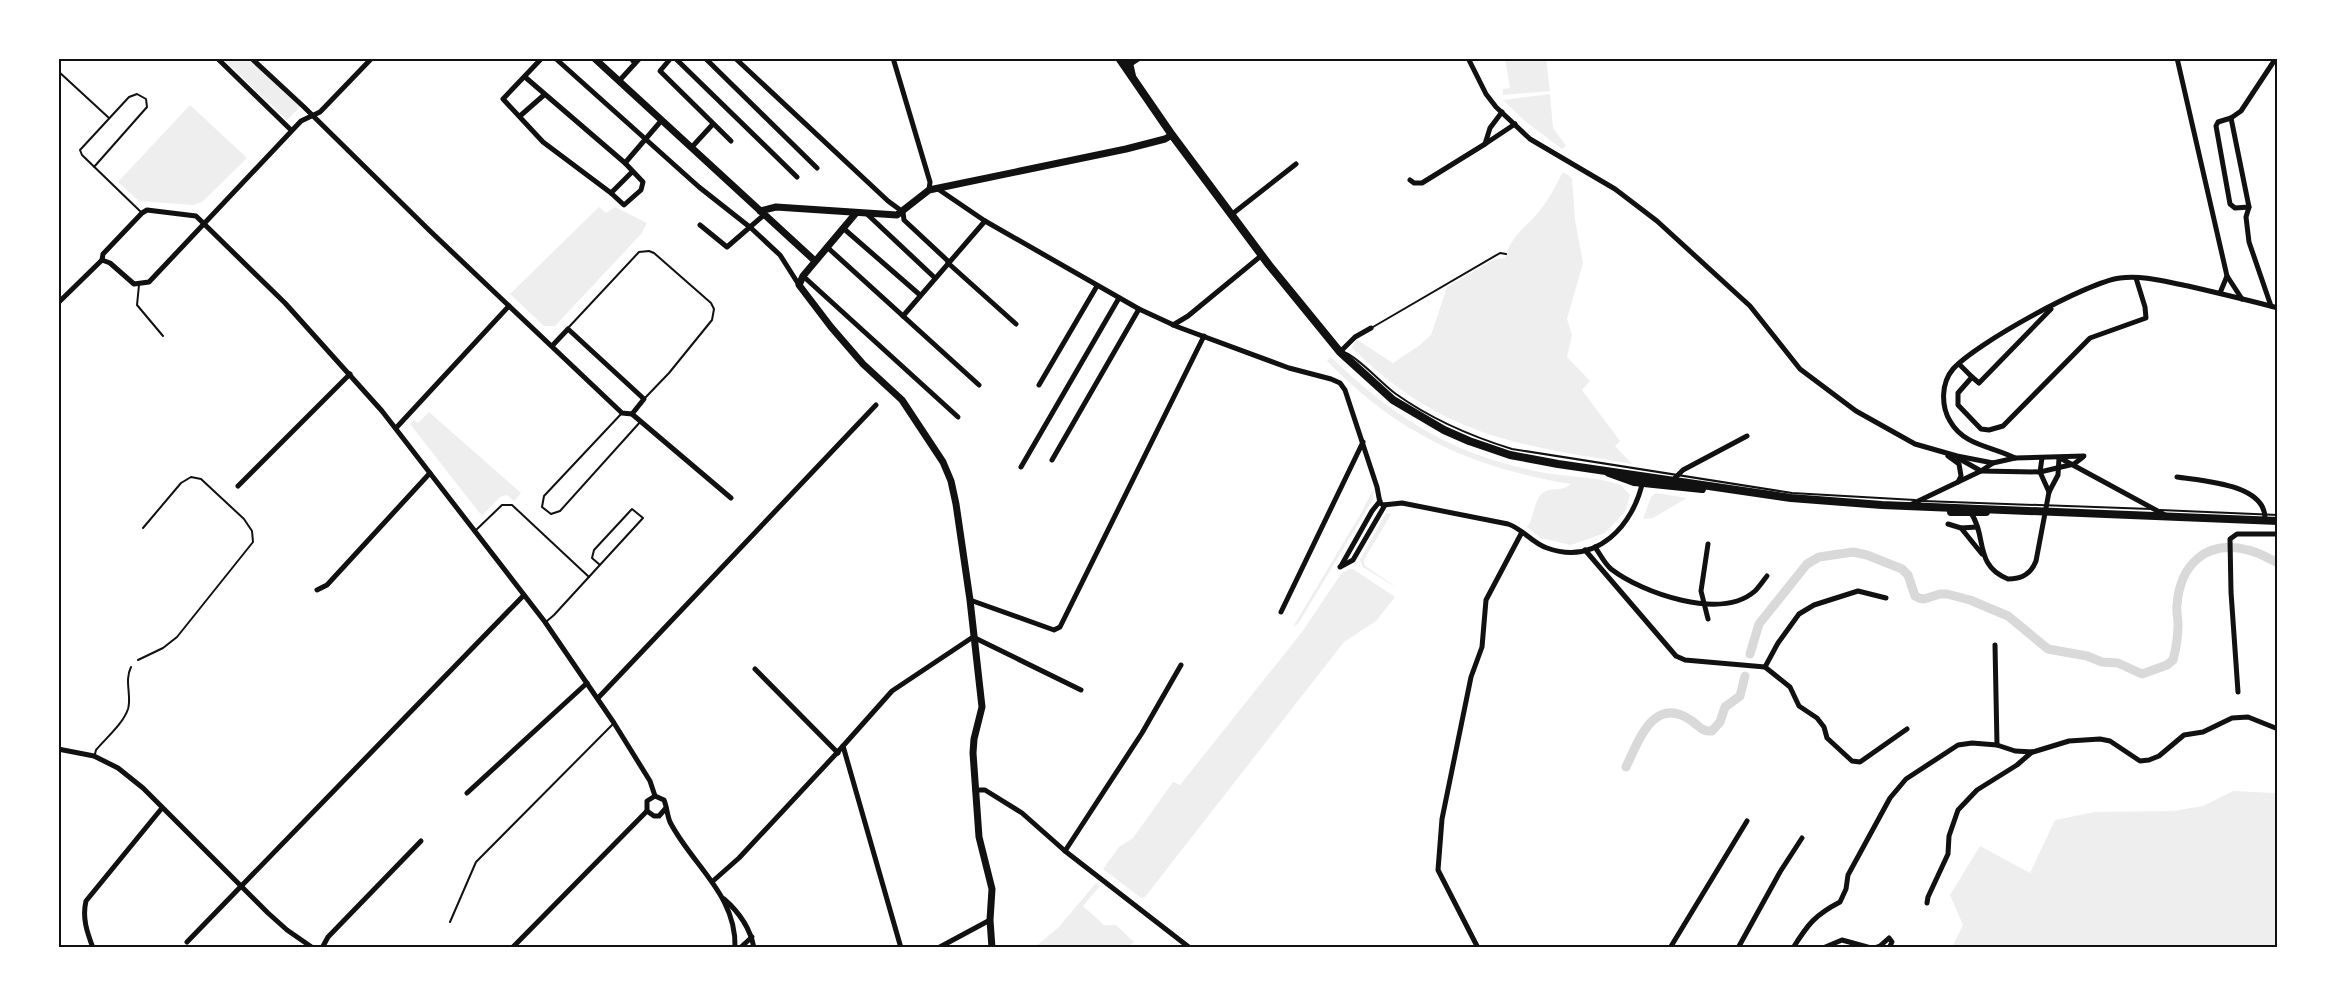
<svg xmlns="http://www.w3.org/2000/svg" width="2336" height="1006" font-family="Barlow,sans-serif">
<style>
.green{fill:#eee}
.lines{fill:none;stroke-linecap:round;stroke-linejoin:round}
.canal{stroke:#d9d9d9;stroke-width:9}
.service{stroke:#111;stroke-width:2}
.pedestrian{stroke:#111;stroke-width:4}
.minor{stroke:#111;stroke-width:5}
.tertiary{stroke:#111;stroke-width:7}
.primary{stroke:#111;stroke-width:8}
.neatline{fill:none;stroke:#111;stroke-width:2}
</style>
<rect width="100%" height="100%" fill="#fff"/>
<g class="green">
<polygon points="223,59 248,59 300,107 287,120"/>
<polygon points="1505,59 1546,59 1550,91 1503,95 1503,89 1510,88"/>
<polygon points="1550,94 1553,128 1566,146 1562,149 1526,122 1503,100"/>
<polygon points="190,105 247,158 202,202 193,205 139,201 118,182"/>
<path d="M1563,172l9,6 3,42 8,43 -16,56 5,16 -5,22 23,24 -8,9 38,51 -5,5 17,18c-116,-19 -190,-28 -280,-116l4,-9 37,24 27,-18 11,-10 16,-48 48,-28 10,-1c5,-23 26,-34 39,-53 7,-10 13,-22 19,-33z"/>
<polygon points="599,207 606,213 615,207 647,223 641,234 555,326 544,326 510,294"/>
<path d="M1331,357c62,60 119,96 204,114 28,6 59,5 86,14l9,10 -5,17 -20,21 -34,12 -30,-7 -14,-11c8,-10 6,-28 17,-35 9,-5 17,0 27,-8 -99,-16 -173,-50 -244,-123z"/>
<polygon points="429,412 521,493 514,501 507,495 500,497 482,516 410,424 414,420 418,423"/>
<polygon points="1374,488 1373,499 1298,624 1293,627 1360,515"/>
<polygon points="1656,493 1687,498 1653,518 1643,519 1651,497"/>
<polygon points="1386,513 1391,514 1364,560 1364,565 1400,590 1363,567 1360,560"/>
<polygon points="1349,569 1353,569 1395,597 1376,621 1344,642 1145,897 1141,898 1103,869 1119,847 1133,838 1173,782 1180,785 1302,632 1341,574"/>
<polygon points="2233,791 2274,793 2277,795 2277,947 1952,947 1963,925 1950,895 1980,846 2030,873 2055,820 2095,812 2173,811 2203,806"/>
<polygon points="1096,883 1100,886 1083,906 1104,925 1116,925 1134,942 1128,947 1035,947 1059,927"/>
</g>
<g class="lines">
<g class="canal">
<path d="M1750,654l9,-30 48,-60 12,-7 34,-5 14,3 35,14 6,6 7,21 4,2 5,1 16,-5h7l23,6 38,16 40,33 39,7 15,6 16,1 24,11 25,-9 6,-5c3,-11 5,-25 5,-36 0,-7 -2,-13 -1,-19 3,-40 29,-66 71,-55 10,2 20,8 30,13"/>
<path d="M1626,767c13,-27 28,-73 66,-46 7,5 10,11 20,10l8,-9 5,-15 15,-11 5,-20"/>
</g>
<g class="service">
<polyline points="58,71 109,118"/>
<polyline points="94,167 147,107 146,99 137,94 129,97 80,150 82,155 142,213"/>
<polyline points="139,285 137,305 163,336"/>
<polyline points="1373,327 1500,253 1506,254"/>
<polyline points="568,328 639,252 649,251 654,253 711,303 714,309 712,320 669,373 644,399"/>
<path d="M1346,353c13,5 36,31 50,41 35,25 74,42 116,55l280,44 123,7"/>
<polyline points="622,413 544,496 542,507 551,514 560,511 641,421"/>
<polyline points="1923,501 2151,509"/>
<polyline points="2160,510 2278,515"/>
<polyline points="475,531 502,505 512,505 589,577"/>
<polyline points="547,621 554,615 643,518 632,509 594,550 592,558 600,565"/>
<polyline points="138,660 163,648 177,637 253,542 252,531 244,519 201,479 191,477 181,483 143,528"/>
<path d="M95,754l1,-4c10,-12 27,-26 32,-41 4,-13 -4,-28 3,-42"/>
<polyline points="450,922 476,862 614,723"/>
</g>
<polyline class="pedestrian" points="630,58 635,64"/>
<g class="minor">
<polyline points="217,58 291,130"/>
<polyline points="251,58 304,107 430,231 622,413 632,414 731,498"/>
<polyline points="542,58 503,99 543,142 611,193"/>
<polyline points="555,58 699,187 751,228 780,255 799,285"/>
<polyline points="671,58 660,71 731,141"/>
<polyline points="675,58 797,177"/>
<polyline points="705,58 817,168"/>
<polyline points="735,58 888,201 903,212 904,220 949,262"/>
<polyline points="893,58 930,182 929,190"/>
<polyline points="1468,58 1486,94 1496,107 1530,139 1615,189 1657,221 1750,306 1800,369 1856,411 1915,444 1957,456 1993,463 2015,458 2084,456"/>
<polyline points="2177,58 2227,276 2220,293"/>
<polyline points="1129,65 1140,58"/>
<polyline points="525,77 625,163 643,182 641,190 624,205 611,193 632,172"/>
<polyline points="619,81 640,58"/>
<polyline points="1502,112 1490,128 1485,144 1515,124"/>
<polyline points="520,116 544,95"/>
<polyline points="2231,118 2249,207 2246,217 2249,242 2271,306"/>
<polyline points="691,148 713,124"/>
<polyline points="625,163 661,121"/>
<polyline points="1410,180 1414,183 1422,183 1485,144"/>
<path d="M938,189l47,32 154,88 39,18 111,41 42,11 9,4 5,7 32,97 3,16 3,2 19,-2 106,21c15,5 24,19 39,24 50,18 87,-23 96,-68"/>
<polyline points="2249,207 2235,208 2230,204 2216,126 2218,122 2231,118 2241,111 2276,58"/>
<polyline points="867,214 935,278"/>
<polyline points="1231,215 1296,164"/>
<polyline points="700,225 727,247 764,215"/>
<polyline points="843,228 920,295"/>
<polyline points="827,247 979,385"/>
<polyline points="102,260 103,254 142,213 147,210 196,216 285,303 382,411 545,622 614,723 650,781 655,796"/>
<polyline points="948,263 1016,324"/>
<polyline points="803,276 958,417"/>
<polyline points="2227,276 2242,299"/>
<polyline points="58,303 102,260 110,263 134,284 149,282 301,121 320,112 372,58"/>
<polyline points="903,316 985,221"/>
<polyline points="1173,325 1188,316 1262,255"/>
<polyline points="552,346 568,329 644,399 632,414"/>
<polyline points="1340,352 1355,337 1371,328"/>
<polyline points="1959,364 1972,377 1958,393 1958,405 1981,429 1989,430 2003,426 2090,338 2146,318 2145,307 2136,278"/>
<polyline points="1972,377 1979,383 2051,309"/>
<polyline points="1039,385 1097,286"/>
<polyline points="396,428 509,306"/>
<polyline points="1948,456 1959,464 1961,476 1958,482"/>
<polyline points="1958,458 1981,471 2040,472 2074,464 2083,457"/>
<path d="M2015,458c-23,-12 -51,-12 -65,-37 -9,-15 -9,-38 3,-52 22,-25 134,-87 167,-91 24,-3 46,4 68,8 30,7 60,14 90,22"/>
<polyline points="2042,458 2040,472 2049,492"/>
<polyline points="2060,458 2165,515"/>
<polyline points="1052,460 1139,309"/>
<polyline points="1021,467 1119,298"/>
<path d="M2177,477c26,4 89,7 88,42"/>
<polyline points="1672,481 1683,470 1747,436"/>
<polyline points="238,486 350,374"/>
<polyline points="1910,505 1981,471 1993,463"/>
<path d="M1971,513c16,23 3,53 37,66 14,0 23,-5 28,-18l13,-69 9,-17 1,-17"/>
<polyline points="1948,524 1961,528 1982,554"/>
<polyline points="1961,528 1977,527"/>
<polyline points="1708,544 1701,591 1708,619"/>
<path d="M1595,547c5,7 9,16 16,22 31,24 110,52 144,22 4,-4 8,-10 12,-15"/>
<polyline points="1585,550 1676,656 1685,660 1765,667 1778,643 1799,614 1814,605 1858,591 1886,598"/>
<polyline points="1341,566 1372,511 1380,501"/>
<polyline points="1340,567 1353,560 1385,505"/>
<polyline points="317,590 327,585 430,473"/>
<polyline points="970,600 1054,630 1060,627 1204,336"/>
<polyline points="1281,612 1363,442"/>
<polyline points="1995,645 1997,745"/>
<polyline points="1765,667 1790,687 1799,706 1817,718 1824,727 1827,738 1852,761 1860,762 1907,729"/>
<polyline points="755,669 838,753"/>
<polyline points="2238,692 2231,592 2230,539 2237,534 2278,534"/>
<polyline points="598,698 876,405"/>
<polyline points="843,746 901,948"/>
<polyline points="58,749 94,756 118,768 143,788 268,913 287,930 313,948"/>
<polyline points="975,790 985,790 1022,813 1065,851 1190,948"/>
<polyline points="467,793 587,683"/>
<path d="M655,796l9,4c3,7 3,15 6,22 22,43 67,73 65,126"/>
<polyline points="647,811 654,816 659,816 666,808"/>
<polyline points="647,811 647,801 655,796"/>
<polyline points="1065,851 1142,733 1181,665"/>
<polyline points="713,881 739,858 835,755 892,691 973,637 1081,690"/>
<path d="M724,899c15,13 26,28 30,49"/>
<polyline points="1927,903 1928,897 1948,854 1949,836 1958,810 1977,790 2017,765 2032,752"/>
<polyline points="187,942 524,595"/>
<path d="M93,948c-6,-16 -11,-30 -7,-47l76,-93"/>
<polyline points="322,948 328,937 421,841"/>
<polyline points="512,948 647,811"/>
<polyline points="740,948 752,937"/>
<polyline points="938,948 990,920"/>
<polyline points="1478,948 1438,870 1442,819 1471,677 1482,647 1486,600 1522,532"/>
<polyline points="1670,948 1747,821"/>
<polyline points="1738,948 1780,872 1802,838"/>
<path d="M1793,948c15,-24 22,-33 47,-46l6,-13 2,-14 42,-77 16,-19 52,-34 14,-2 25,2 18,6 18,1 36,-11 31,-2 10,2 30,20 9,-1 10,-4 25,-21 19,-3 29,-14 16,-1 30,12"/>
<polyline points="1823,948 1842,940 1871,948"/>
<polyline points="1874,948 1880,946 1889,938 1892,942 1889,948"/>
</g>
<g class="tertiary">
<polyline points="594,58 815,261"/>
<polyline points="760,211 776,207 897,215 929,190 1126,149 1165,139 1172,135"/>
<polyline points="856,213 803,276 799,285 831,327 863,364 902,400 943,462 951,481 956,504 970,600 982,707 974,739 973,753 979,837 992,889 990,920 992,948"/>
</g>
<g class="primary">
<polyline points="1119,58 1172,135 1269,265 1340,352 1393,400 1444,430 1469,441 1510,455 1558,464 1791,498 1882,505 2278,521"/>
<polyline points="1128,58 1132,76"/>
<polyline points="1609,473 1634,482 1702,489"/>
<polyline points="1951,512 1986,512"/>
</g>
</g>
<rect width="2336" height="1006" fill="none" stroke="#ffffff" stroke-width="120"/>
<rect x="60" y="60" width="2216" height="886" class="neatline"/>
</svg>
